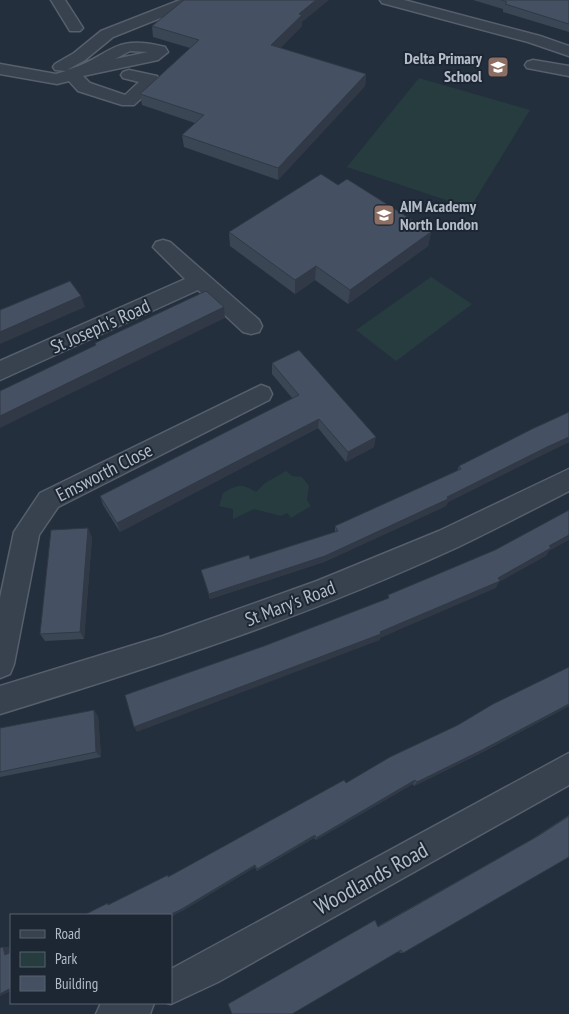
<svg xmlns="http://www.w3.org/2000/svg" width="569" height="1014" font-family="'PT Sans Narrow',sans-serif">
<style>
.green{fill:#263c3f}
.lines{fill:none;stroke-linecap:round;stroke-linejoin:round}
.minor-casing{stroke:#565f6c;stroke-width:3}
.minor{fill:#38414e;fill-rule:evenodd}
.wall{fill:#3b4654}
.shaded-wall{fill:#303945}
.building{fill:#455162;stroke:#303945}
.labels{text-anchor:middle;stroke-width:4;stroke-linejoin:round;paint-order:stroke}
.far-poi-label{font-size:16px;font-weight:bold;fill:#b4bcc9;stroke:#1d2633;text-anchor:end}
.street-label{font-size:19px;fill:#b4bcc9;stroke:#1d2633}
.near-street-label{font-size:22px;fill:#b4bcc9;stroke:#1d2633}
</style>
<rect width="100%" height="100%" fill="#242f3e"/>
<g class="green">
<polygon points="419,78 530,110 470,208 347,167"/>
<polygon points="431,277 472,304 396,361 356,330"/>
<path d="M286,471l6,5 10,1 7,9 -2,14 4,6 -20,12 -4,-5 -6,3 -27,-7 -21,10v-10l-14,-3 4,-13c15,-8 18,-10 33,-1l9,-9z"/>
</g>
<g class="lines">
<g class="minor-casing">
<g id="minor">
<polygon points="51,0 65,0 83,28 80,31 70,31"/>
<path d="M180,0h20l-2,3 -85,34 -28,23 -18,10c45,-13 43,-37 98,-23l3,5 -10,8 -75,16 7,7 35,12 14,-13 -16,-4 -2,-3 2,-3 6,-2 28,6 2,4 -2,4 -23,21h-12l-44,-14 -9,-10 -12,3 -57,-10v-10l56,10 10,-3 -11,-1 -2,-3 2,-3 19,-11 27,-22zM130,51l18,1 -33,7z"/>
<polygon points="380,0 404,0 540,36 569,46 569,56 528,42 382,3"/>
<polygon points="533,60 569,66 569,76 527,68 525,65 527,62"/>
<polygon points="163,240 170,242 259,320 262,326 259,332 251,334 243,332 198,290 0,380 0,361 185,279 153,247 156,242"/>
<polygon points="261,385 269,388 272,394 269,400 58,507 39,535 14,664 10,674 0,678 0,598 14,532 40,493"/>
<path d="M569,469v22c-37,19 -74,38 -111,56 -148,68 -303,120 -458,167v-28l163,-50 154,-55 122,-50z"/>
<polygon points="569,753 569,785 218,982 171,1004 167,1003 171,1003 171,969"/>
<polygon points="101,1003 154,1003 150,1014 96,1014"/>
</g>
</g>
<use href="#minor" class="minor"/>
</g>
<g class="wall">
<polygon points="473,0 569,0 569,32 503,12 503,9"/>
<polygon points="302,22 302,26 280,48 366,74 365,86 278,180 184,147 182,135 195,123 142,105 140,94 190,48 153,37 152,26"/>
<polygon points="338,185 431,232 428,246 348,304 315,280 295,294 230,246 229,232"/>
<polygon points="272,363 374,447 346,462 318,428 120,532 103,505 100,496 293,399 272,374"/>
<polygon points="569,412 569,442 544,454 448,502 446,506 324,562 210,599 201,570 250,559 335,532 335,526 457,471 459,466"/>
<polygon points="92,537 84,639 45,641 40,634"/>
<polygon points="569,667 569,706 479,754 414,786 413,784 316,840 314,838 257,871 255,867 182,911 110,904 170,876 346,783"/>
<polygon points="98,716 101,757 0,777 0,728"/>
<polygon points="569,815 569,857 403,953 400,953 378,926 532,839"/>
</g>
<g class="shaded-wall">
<polygon points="316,0 329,0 302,22 302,26 272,57 271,45 299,14"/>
<polygon points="366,74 365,86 278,180 278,168"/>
<polygon points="431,232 428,246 348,304 350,290"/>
<polygon points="316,266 315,280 295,294 295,280"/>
<polygon points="81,296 85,307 0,344 0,332"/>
<polygon points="224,307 225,318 0,428 0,416"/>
<polygon points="319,419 318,428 120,532 117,523"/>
<polygon points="376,437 374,447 346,462 348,452"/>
<polygon points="569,437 569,442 544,454 448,502 446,506 324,562 210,599 209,594 447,497 547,447"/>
<polygon points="88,528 92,537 84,639 80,632"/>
<polygon points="569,535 569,540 549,551 546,556 499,582 496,588 380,638 380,640 137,732 134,727 380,632 498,578 549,546"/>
<polygon points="569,704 569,706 479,754 414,786 417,782"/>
<polygon points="94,710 98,716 101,757 96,752"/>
<polygon points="415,780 413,784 316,840 316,838"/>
<polygon points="315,835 314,838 257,871 257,869"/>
<polygon points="255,865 255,867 182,911 171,917 171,915 169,915"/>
<polygon points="3,947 9,947 11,955 5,955"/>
<polygon points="11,988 11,991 0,996 0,994"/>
</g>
<g class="building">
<polygon points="184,0 316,0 299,14 302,15 271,45 366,74 278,168 182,135 204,115 140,94 199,40 152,26"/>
<polygon points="501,0 569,0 569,24 505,4 507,2"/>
<polygon points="321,174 338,185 347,179 431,232 350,290 316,266 295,280 229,232"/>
<polygon points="70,281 81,296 0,332 0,310"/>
<polygon points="206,291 224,307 0,416 0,391 96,345 95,343"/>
<polygon points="299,350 376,437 348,452 319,419 117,523 100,496 299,395 272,363"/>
<polygon points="569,412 569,437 547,447 447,497 448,499 325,556 209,594 201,570 249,555 250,559 338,531 335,526 461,469 459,466 532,429"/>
<polygon points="569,510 569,535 549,546 551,548 498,578 500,581 380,632 381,634 134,727 125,695 264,646 389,598 388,595 495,550"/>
<polygon points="88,528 80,632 40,634 51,530"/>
<polygon points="569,667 569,704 482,750 417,782 415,780 316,838 315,835 257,869 255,865 180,910 169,915 84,915 108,903 108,905 168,875 168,877 344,780 346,783 390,757 458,725 493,704"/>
<polygon points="94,710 96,752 0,772 0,728"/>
<polygon points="569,816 569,857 403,953 401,950 292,1014 232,1014 228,1004 375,920 378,927 538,836"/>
<polygon points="3,947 5,955 11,952 11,988 0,994 0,948"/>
</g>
<defs>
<g id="school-square" transform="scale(1.125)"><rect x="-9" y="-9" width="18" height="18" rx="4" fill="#8d6e63" stroke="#1d2633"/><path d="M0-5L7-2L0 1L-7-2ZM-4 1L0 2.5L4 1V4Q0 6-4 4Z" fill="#fff"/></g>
</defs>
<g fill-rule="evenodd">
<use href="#school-square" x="498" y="67"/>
<use href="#school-square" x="384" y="215"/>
</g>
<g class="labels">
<g class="far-poi-label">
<text x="482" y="64">Delta Primary<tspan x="482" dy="18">School</tspan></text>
<text x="400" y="212" text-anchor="start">AIM Academy<tspan x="400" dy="18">North London</tspan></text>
</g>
<g class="street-label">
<text transform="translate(100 326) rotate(-24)" y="7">St Joseph's Road</text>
<text transform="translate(104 472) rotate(-27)" y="7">Emsworth Close</text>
<text transform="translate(290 603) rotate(-21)" y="7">St Mary's Road</text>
</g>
<g class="near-street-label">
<text transform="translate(371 878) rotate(-29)" y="8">Woodlands Road</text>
</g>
</g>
<rect x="10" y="914" width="162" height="90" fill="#1d2633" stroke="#59626f"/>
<rect x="20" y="930" width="25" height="8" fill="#38414e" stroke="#59626f"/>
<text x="55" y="939" font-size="15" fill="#b4bcc9">Road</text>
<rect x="20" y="952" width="25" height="15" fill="#263c3f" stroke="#59626f"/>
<text x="55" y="964" font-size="15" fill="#b4bcc9">Park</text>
<rect x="20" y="976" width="25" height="15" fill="#455162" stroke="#59626f"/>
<text x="55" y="989" font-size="15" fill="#b4bcc9">Building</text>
</svg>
